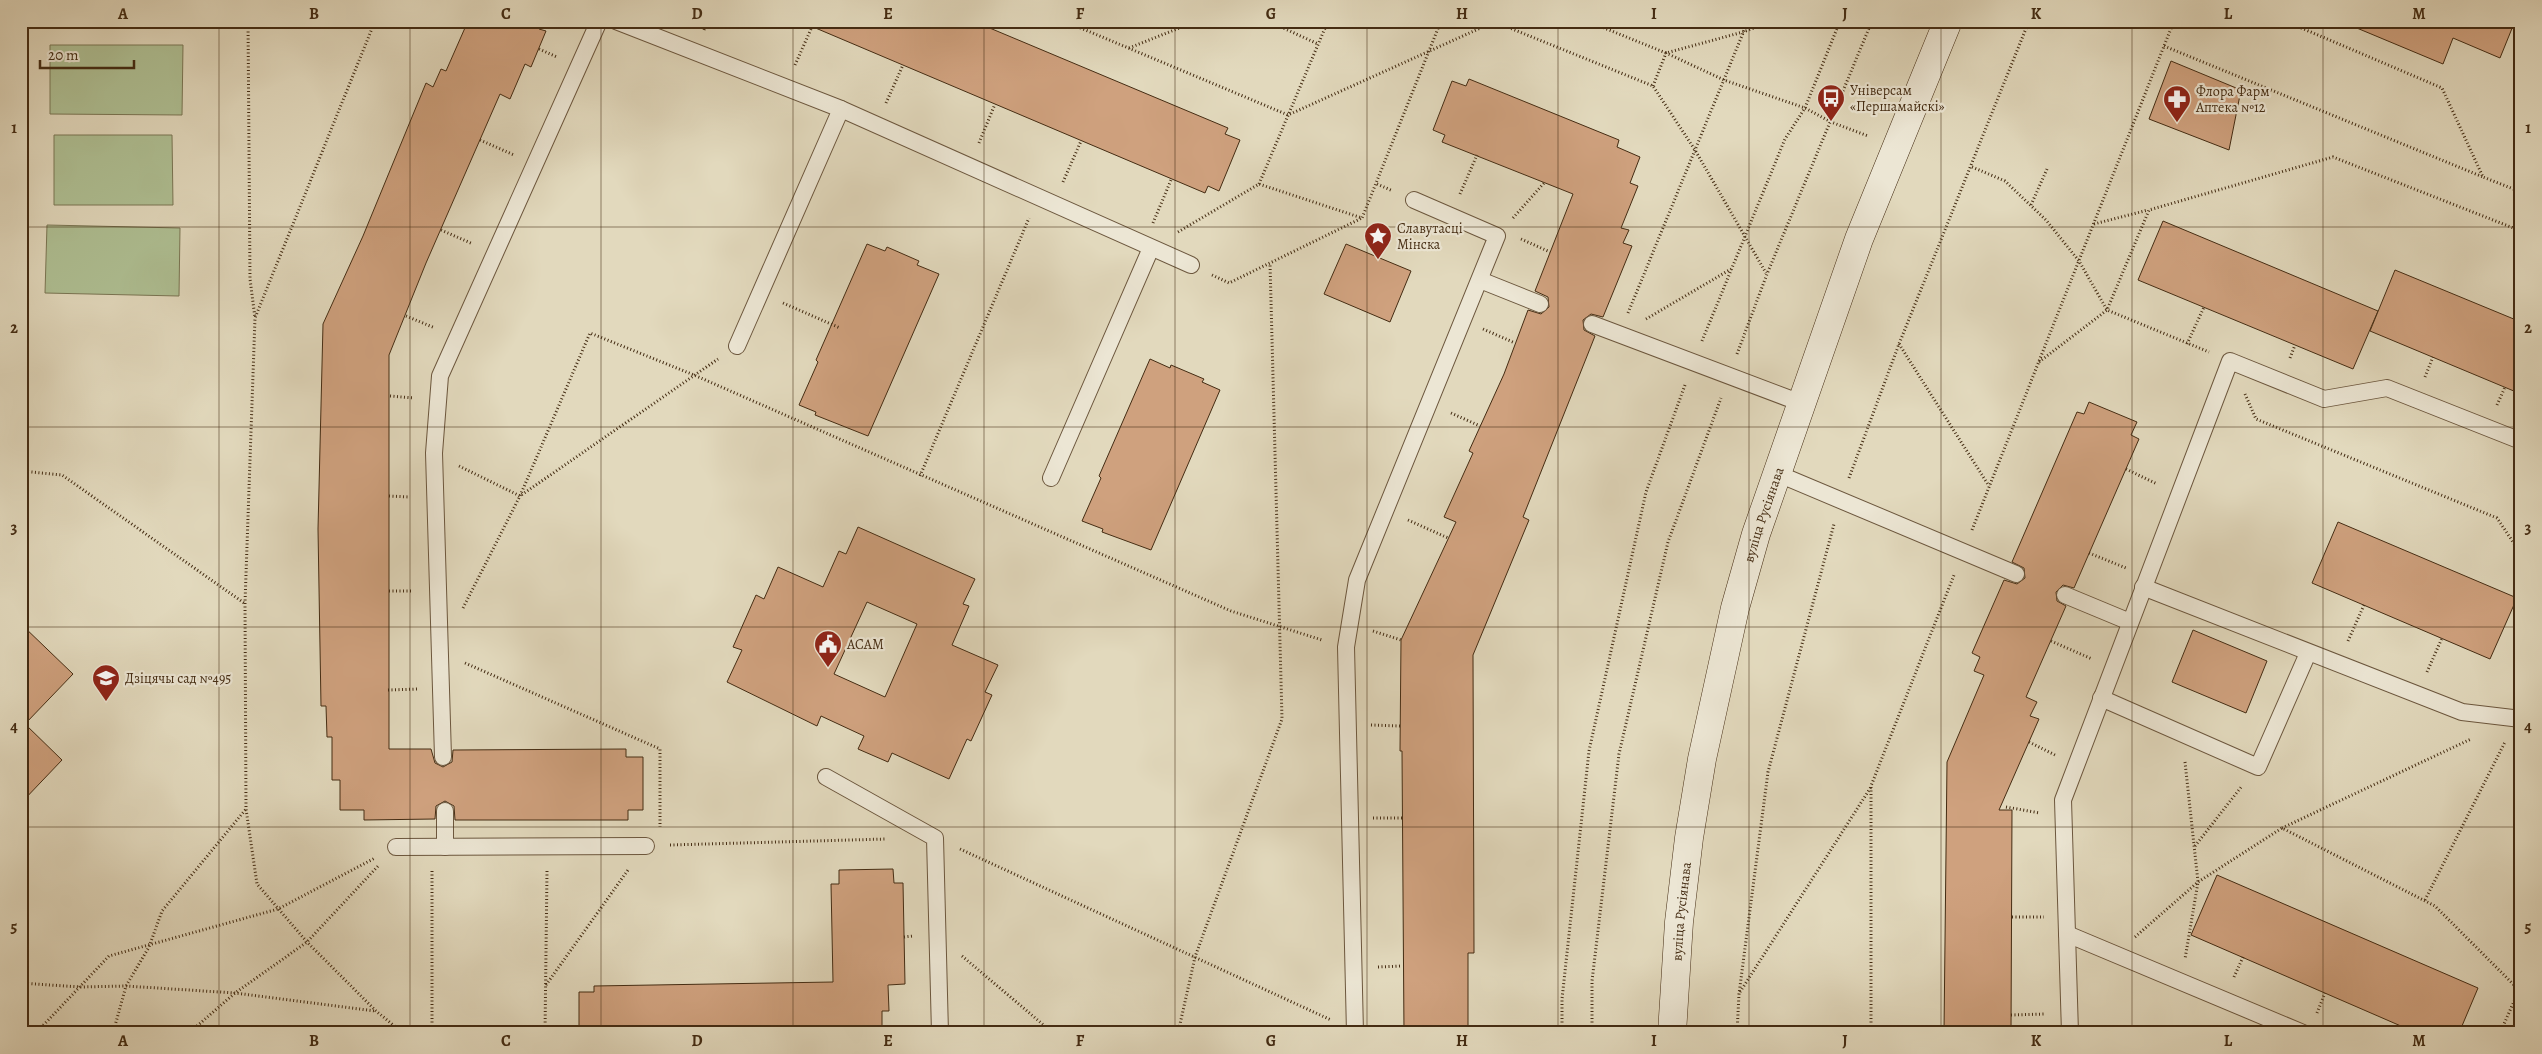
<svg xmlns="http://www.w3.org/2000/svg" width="2542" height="1054" font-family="Alegreya,serif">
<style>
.green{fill:#afc094;stroke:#7a7654}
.building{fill:#cfa17e;stroke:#442c13;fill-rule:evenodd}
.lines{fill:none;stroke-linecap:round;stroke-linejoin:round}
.service-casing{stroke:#6c573e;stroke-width:18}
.secondary-casing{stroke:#442c13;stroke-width:29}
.path{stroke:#442c13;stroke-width:3;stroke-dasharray:1 2.5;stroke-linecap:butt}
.service{stroke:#ece6d4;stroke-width:16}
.secondary{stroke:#ece6d4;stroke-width:28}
.grid{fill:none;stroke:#442c13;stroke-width:1;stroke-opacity:0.55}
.labels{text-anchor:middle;stroke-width:4.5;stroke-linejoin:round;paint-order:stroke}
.poi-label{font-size:14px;fill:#442c13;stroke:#ece6d4;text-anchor:start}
.street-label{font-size:14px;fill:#442c13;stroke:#ece6d4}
.neatline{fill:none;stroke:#442c13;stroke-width:2}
.grid-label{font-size:16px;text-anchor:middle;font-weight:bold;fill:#442c13}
</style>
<rect width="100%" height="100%" fill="#e2d9bd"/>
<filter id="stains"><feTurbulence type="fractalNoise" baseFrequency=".004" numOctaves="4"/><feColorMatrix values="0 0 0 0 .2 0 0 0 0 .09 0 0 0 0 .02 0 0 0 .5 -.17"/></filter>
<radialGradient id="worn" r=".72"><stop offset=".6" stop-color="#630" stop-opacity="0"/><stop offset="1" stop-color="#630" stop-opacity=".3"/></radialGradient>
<g class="green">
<polygon points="50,45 183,45 182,115 50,114"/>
<polygon points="54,135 172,135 173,205 54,205"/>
<polygon points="47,225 180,228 179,296 45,293"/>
</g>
<g class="building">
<polygon points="468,21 543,21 539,29 546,31 531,67 525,64 510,99 500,94 426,263 389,355 389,749 431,749 435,763 443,767 452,762 453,750 626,749 626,757 643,757 643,810 628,810 628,820 455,820 454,806 445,801 436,806 435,819 364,820 364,810 340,810 340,780 332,780 332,737 327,737 326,706 321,706 318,529 323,324 363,236 426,83 433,87 441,69 446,71"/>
<polygon points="799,21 973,21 1228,128 1225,134 1240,140 1219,191 1208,186 1205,193"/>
<polygon points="2340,21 2515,21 2500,58 2453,38 2443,64"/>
<polygon points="2171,61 2241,90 2229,150 2149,119"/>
<polygon points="1469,79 1619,140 1617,147 1640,157 1630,183 1638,186 1621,228 1629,230 1623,243 1632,246 1603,317 1591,314 1583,320 1584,330 1595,336 1523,517 1529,520 1473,655 1474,953 1468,953 1468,1033 1404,1033 1402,751 1400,751 1401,640 1456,522 1444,517 1473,453 1469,451 1504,374 1528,310 1541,314 1549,307 1548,297 1535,291 1573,194 1442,142 1445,135 1433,130 1452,81 1466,86"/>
<polygon points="2163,221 2378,311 2353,369 2138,280"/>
<polygon points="867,244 885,251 887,247 919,261 917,265 939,274 868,436 815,415 816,412 799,405 818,362 816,360"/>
<polygon points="1346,244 1411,271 1390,322 1324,294"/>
<polygon points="2395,270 2521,322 2521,394 2370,331"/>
<polygon points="1150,359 1170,368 1171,365 1204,379 1202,382 1220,390 1151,550 1102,532 1103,529 1082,521 1101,478 1099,476"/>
<polygon points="2089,402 2137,422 2131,435 2139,439 2074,588 2063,585 2056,592 2057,601 2066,606 2026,697 2037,702 2030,716 2039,719 1999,810 2012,810 2011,1033 1944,1033 1947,762 1984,675 1974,671 1980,657 1972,653 2004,580 2017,584 2025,578 2024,568 2012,562 2077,412 2084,414"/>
<polygon points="2338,522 2517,598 2490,659 2312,583"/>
<path d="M858,527l117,52 -12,25 6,2 -17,39 46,20 -13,27 7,3 -21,46 -4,-2 -18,40 -57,-26 -4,9 -30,-13 6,-13 -43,-20 -4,10 -90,-44 15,-32 -9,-3 23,-52 8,4 14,-32 45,20 16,-36 7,3zM867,602l50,22 -32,73 -51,-23z"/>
<polygon points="21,624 73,674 25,724 62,760 21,803"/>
<polygon points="2193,630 2267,661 2246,713 2172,682"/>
<polygon points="893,869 894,883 903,883 905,984 888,985 889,1011 882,1011 882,1033 579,1033 579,992 594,992 594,986 833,982 831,884 839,884 839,870"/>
<polygon points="2217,875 2478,988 2459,1033 2417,1033 2191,935"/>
</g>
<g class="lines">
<g class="service-casing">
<g id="service">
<polyline points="616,21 841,109 1191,265"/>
<polyline points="1480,280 1540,304"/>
<polyline points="1592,324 1801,403"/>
<polyline points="737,346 841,109"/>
<polyline points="1776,473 2016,574"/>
<polyline points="1051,478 1151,248"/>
<polyline points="2143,587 2462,712 2521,719"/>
<polyline points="2065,595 2130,622"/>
<polyline points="2101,698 2258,767 2308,653"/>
<polyline points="443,757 434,453 440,376 599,21"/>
<polyline points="826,777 935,838 940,1033"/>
<polyline points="445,811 445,847"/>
<polyline points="396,847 646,846"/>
<polyline points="2067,934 2303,1033"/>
<polyline points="1355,1033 1346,647 1357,580 1497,236 1414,200"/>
<polyline points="2070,1033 2063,800 2230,361 2324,399 2387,388 2521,441"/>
</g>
</g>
<g class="secondary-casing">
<g id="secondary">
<path id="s1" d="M1672,1033l7,-111 10,-84 13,-79 33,-151 21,-74 103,-295 89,-218"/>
</g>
</g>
<g class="path">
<polyline points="248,21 250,279 255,318"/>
<polyline points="375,21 255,318 245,603 246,809 257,884 307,942 376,1011 403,1033"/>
<polyline points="1064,21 1288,115 1496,21"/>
<polyline points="1268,21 1318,44"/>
<polyline points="1587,21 1666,53 1743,32 1773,21"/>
<polyline points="2285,21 2442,88 2483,177 2521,192"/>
<polyline points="1495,22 1653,86 1695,150 1766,273"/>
<polyline points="704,30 707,21"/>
<polyline points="2164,46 2483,177"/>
<polyline points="1129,48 1197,21"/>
<polyline points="539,49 557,57"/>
<polyline points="795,65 811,29"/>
<polyline points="1653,86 1666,53 1724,80 1805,108 1831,122 1868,136"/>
<polyline points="886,103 903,65"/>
<polyline points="480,140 514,155"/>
<polyline points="979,143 995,104"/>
<polyline points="1972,167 2005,181 2046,220 2079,261 2107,310 2209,352"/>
<polyline points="1063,182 1081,141"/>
<polyline points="1259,184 1328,21"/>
<polyline points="1377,184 1393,191"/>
<polyline points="1460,194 1477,155"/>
<polyline points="2031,205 2047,169"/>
<polyline points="1513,218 1544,183"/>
<polyline points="1153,223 1171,180"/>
<polyline points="2094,224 2148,210"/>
<polyline points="441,230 473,244"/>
<polyline points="1178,232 1259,184 1362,218 1441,21"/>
<polyline points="1521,239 1550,252"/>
<polyline points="1212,275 1229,283 1362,218"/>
<polyline points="783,303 840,328"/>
<polyline points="1628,313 1748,21"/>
<polyline points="406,316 435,328"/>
<polyline points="1646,319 1731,269"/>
<polyline points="1483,329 1515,343"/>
<polyline points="1702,341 1785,139 1805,108 1840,21"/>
<polyline points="1899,344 1989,486"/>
<polyline points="2187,344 2204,307"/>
<polyline points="1737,354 1767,274 1872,21"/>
<polyline points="2290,358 2295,345"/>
<polyline points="2039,362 2107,310 2149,210 2333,157 2521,231"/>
<polyline points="2425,377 2433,357"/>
<polyline points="2245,394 2256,419 2497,518 2521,554"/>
<polyline points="390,396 414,398"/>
<polyline points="2497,405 2505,387"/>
<polyline points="1451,413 1480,426"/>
<polyline points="459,466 520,496 718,359"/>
<polyline points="2126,469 2157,484"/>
<polyline points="21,471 62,475 244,603"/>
<polyline points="920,476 1029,218"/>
<polyline points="1849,478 1899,344 2029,21"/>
<polyline points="389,496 410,497"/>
<polyline points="1408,520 1448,538"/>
<polyline points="1972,530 2174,21"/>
<polyline points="2089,553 2126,568"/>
<polyline points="389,591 413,591"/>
<polyline points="463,608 520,496 590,333 694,375 1231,611 1322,640"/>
<polyline points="1373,631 1401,640"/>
<polyline points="2051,641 2092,659"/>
<polyline points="2348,641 2364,605"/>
<polyline points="465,663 660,749 660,827"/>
<polyline points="2427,672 2442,638"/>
<polyline points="388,690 418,689"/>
<polyline points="1371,725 1400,726"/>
<polyline points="2029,742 2055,755"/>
<polyline points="2185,762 2198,882 2185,959"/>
<polyline points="2006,807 2040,813"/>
<polyline points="1373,818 1402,818"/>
<polyline points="2282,828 2471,739"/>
<polyline points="670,845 886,839"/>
<polyline points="2195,846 2242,786"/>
<polyline points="960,849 1331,1020"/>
<polyline points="432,871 432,1033"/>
<polyline points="2425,900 2505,742"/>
<polyline points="2012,917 2044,917"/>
<polyline points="904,937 913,936"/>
<polyline points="2135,937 2198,882 2282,828 2435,906 2521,992"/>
<polyline points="962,956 1053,1033"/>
<polyline points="1378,967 1402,966"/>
<polyline points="2234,977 2243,957"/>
<polyline points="21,983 80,987 126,986 235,993 375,1011"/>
<polyline points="546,985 628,870"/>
<polyline points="1740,992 1871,787"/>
<polyline points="2317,1013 2325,993"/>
<polyline points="2011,1015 2045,1014"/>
<polyline points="21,1022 31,1033"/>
<polyline points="36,1033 109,956 278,909 375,858"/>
<polyline points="113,1033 126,986 149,947 162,911 246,809"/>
<polyline points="189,1033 235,993 307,942 379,865"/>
<polyline points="545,1033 547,871"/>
<polyline points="1178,1033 1195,957 1282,719 1270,263"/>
<polyline points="1562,1033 1562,999 1589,751 1646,492 1685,385"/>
<polyline points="1592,1033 1592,981 1619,754 1668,542 1721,398"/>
<polyline points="1737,1033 1739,994 1768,772 1834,524"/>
<polyline points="1871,1033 1871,786 1954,575"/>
<polyline points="2412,1033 2413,1031"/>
<polyline points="2500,1033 2519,990"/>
</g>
<use href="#service" class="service"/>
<use href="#secondary" class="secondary"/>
</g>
<path class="grid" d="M219,21v1012M410,21v1012M601,21v1012M793,21v1012M984,21v1012M1175,21v1012M1367,21v1012M1558,21v1012M1749,21v1012M1941,21v1012M2132,21v1012M2323,21v1012M21,227h2500M21,427h2500M21,627h2500M21,827h2500"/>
<defs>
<g id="bus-pin" transform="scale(1.4375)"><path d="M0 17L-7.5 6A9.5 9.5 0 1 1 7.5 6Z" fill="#8f2418" stroke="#ece6d4"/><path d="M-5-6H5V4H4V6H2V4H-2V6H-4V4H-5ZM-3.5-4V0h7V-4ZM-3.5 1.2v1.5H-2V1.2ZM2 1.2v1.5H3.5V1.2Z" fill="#fff"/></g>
<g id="pharmacy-pin" transform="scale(1.4375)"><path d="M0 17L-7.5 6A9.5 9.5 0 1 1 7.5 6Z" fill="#8f2418" stroke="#ece6d4"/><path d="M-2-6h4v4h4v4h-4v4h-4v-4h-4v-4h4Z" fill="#fff"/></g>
<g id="sight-pin" transform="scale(1.4375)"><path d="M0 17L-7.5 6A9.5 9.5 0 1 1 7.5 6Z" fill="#8f2418" stroke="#ece6d4"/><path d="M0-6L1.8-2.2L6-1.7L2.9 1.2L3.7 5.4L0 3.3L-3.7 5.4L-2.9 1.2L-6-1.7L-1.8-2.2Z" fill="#fff"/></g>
<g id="civic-pin" transform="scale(1.4375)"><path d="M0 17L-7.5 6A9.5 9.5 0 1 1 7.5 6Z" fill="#8f2418" stroke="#ece6d4"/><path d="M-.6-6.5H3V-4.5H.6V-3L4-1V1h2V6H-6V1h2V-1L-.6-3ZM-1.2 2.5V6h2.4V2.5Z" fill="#fff"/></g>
<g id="school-pin" transform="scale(1.4375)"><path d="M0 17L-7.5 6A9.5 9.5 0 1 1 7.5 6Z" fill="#8f2418" stroke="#ece6d4"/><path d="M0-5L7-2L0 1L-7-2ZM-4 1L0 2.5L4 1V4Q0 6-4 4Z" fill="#fff"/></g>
</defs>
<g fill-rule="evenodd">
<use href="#bus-pin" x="1831" y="98"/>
<use href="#pharmacy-pin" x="2177" y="99"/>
<use href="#sight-pin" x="1378" y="236"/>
<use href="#civic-pin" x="828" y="644"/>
<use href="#school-pin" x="106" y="678"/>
</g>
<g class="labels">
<g class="poi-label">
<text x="1850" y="95">Універсам<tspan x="1850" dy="16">«Першамайскі»</tspan></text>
<text x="2196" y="96">Флора Фарм<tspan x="2196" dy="16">Аптека №12</tspan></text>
<text x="1397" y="233">Славутасці<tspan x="1397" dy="16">Мінска</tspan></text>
<text x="847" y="649">АСАМ</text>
<text x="125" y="683">Дзіцячы сад №495</text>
</g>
<g class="street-label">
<text dy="5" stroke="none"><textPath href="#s1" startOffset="528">вуліца Русіянава</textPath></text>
<text dy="5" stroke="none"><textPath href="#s1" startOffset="122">вуліца Русіянава</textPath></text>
</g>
</g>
<rect width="2542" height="1054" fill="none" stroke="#e2d9bd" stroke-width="55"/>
<path d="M40 60v8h94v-8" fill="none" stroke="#442c13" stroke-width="2.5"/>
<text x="48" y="60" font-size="15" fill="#442c13" stroke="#ece6d4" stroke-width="4" paint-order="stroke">20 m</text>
<rect x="28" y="28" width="2486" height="998" class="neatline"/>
<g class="grid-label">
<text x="123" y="19">A</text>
<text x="314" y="19">B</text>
<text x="506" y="19">C</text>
<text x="697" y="19">D</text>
<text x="888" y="19">E</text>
<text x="1080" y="19">F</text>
<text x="1271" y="19">G</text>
<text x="1462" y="19">H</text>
<text x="1654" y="19">I</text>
<text x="1845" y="19">J</text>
<text x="2036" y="19">K</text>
<text x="2228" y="19">L</text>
<text x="2419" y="19">M</text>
<text x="14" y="133">1</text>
<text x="2528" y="133">1</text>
<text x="14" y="333">2</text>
<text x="2528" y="333">2</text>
<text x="14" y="533">3</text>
<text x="2528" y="533">3</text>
<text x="14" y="732">4</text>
<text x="2528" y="732">4</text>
<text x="14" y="932">5</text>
<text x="2528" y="932">5</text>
<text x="123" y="1046">A</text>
<text x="314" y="1046">B</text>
<text x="506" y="1046">C</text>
<text x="697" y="1046">D</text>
<text x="888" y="1046">E</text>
<text x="1080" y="1046">F</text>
<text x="1271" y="1046">G</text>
<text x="1462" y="1046">H</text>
<text x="1654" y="1046">I</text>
<text x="1845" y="1046">J</text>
<text x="2036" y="1046">K</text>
<text x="2228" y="1046">L</text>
<text x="2419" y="1046">M</text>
</g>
<rect width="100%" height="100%" filter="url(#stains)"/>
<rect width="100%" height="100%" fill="url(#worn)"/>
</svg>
